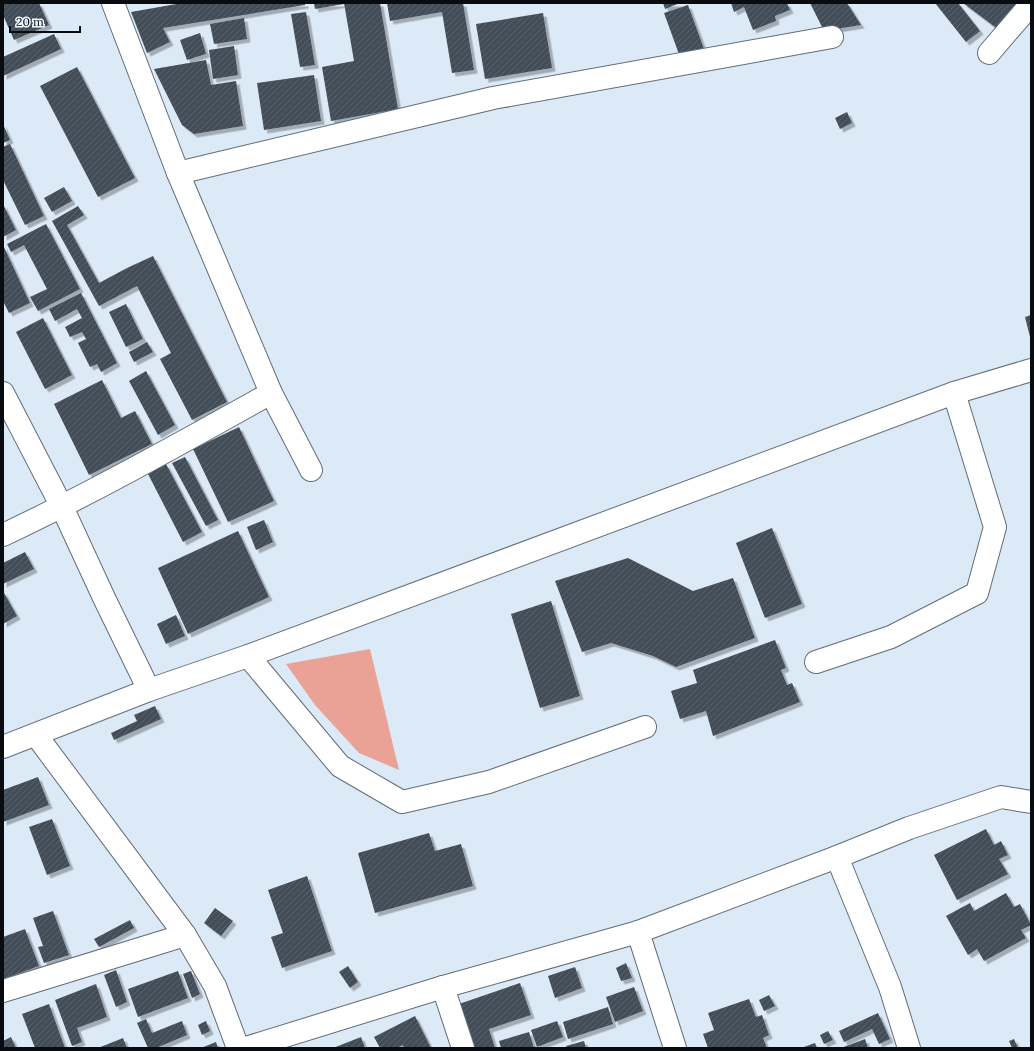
<svg xmlns="http://www.w3.org/2000/svg" width="1034" height="1051" font-family="Lora,serif">
<style>
.green{fill:#eaa297}
.building{fill:url(#building-hatch);filter:url(#shadow)}
.lines{fill:none;stroke-linecap:round;stroke-linejoin:round}
.minor-casing{stroke:#616d78;stroke-width:24}
.minor{stroke:#fff;stroke-width:22}
</style>
<defs>
<pattern id="building-hatch" width="6" height="6" patternUnits="userSpaceOnUse"><rect width="6" height="6" fill="#434e59"/><path d="M-1 1l2-2M0 6l6-6M5 7l2-2" fill="none" stroke="#5a636c"/></pattern>
<filter id="shadow"><feDropShadow dx="3.5" dy="3.5" stdDeviation="0" flood-color="#0004"/></filter>
</defs>
<rect width="100%" height="100%" fill="#dce9f6"/>
<polygon class="green" points="370,649 399,770 359,753 315,705 286,664"/>
<g class="building">
<polygon points="3,3 39,3 49,25 14,40 3,15"/>
<polygon points="182,3 305,3 305,5 163,28 170,42 147,53 131,12"/>
<polygon points="314,3 344,3 344,4 315,9"/>
<polygon points="344,3 380,3 398,109 331,121 322,67 354,61"/>
<polygon points="387,3 463,3 474,70 452,73 442,12 390,21"/>
<polygon points="663,3 680,3 665,9"/>
<polygon points="731,3 787,3 790,10 775,16 776,21 753,30 744,7 734,12"/>
<polygon points="810,3 847,3 861,25 824,31"/>
<polygon points="935,3 958,3 980,31 966,42"/>
<polygon points="963,3 1019,3 999,30"/>
<polygon points="688,5 704,49 680,57 664,13"/>
<polygon points="306,12 315,65 300,67 291,14"/>
<polygon points="543,13 552,68 485,79 476,24"/>
<polygon points="244,18 247,39 214,44 210,24"/>
<polygon points="200,33 206,54 187,60 180,40"/>
<polygon points="54,34 61,49 3,76 3,57"/>
<polygon points="234,46 238,75 213,79 209,50"/>
<polygon points="206,60 211,85 236,81 243,126 194,134 182,125 154,69"/>
<polygon points="77,67 135,178 98,197 40,86"/>
<polygon points="314,75 321,121 264,130 257,83"/>
<polygon points="847,112 852,123 840,129 835,118"/>
<polygon points="3,124 10,140 3,143"/>
<polygon points="10,144 44,216 25,225 3,180 3,147"/>
<polygon points="64,187 72,201 52,212 44,198"/>
<polygon points="3,204 16,230 3,237"/>
<polygon points="78,206 84,215 67,225 99,283 127,268 153,256 227,402 192,420 160,359 171,353 137,286 99,306 52,221"/>
<polygon points="46,224 80,289 38,311 30,297 47,289 24,245 11,252 7,244"/>
<polygon points="3,245 30,303 9,313 3,301"/>
<polygon points="81,293 117,363 101,372 97,364 90,367 78,343 86,339 82,332 70,337 65,327 82,318 77,309 55,321 49,309"/>
<polygon points="126,304 143,339 126,347 109,312"/>
<polygon points="1031,315 1031,337 1030,337 1025,317"/>
<polygon points="43,318 72,375 45,389 16,332"/>
<polygon points="147,342 153,352 134,362 129,352"/>
<polygon points="146,371 175,425 158,435 129,381"/>
<polygon points="102,380 121,418 135,411 152,444 89,475 54,404"/>
<polygon points="239,427 274,501 228,522 193,449"/>
<polygon points="185,457 218,520 206,526 172,463"/>
<polygon points="166,464 202,532 183,542 148,474"/>
<polygon points="264,520 273,542 256,550 247,527"/>
<polygon points="772,528 802,604 765,618 736,543"/>
<polygon points="238,531 269,597 188,634 158,568"/>
<polygon points="25,552 34,569 3,584 3,563"/>
<polygon points="628,558 693,591 733,578 755,638 676,667 653,656 611,643 582,652 555,581"/>
<polygon points="3,591 17,616 3,624"/>
<polygon points="551,601 580,696 540,708 511,614"/>
<polygon points="176,615 185,636 166,644 157,624"/>
<polygon points="775,640 786,668 781,670 787,685 792,683 800,702 713,736 706,711 680,719 671,691 697,683 693,670"/>
<polygon points="155,706 161,719 114,740 111,733 137,721 134,715"/>
<polygon points="38,777 49,805 3,822 3,790"/>
<polygon points="52,819 70,866 47,875 29,827"/>
<polygon points="986,829 994,845 1001,841 1008,855 999,859 1008,874 957,900 934,855"/>
<polygon points="429,833 435,851 461,844 473,886 375,913 358,853"/>
<polygon points="307,876 332,951 282,968 271,937 283,933 268,890"/>
<polygon points="1006,893 1014,907 1020,904 1031,925 1021,930 1026,938 984,961 977,949 968,955 946,916 970,903 974,911"/>
<polygon points="215,908 233,921 221,936 204,923"/>
<polygon points="53,911 69,955 44,963 38,947 43,946 33,918"/>
<polygon points="130,920 134,928 99,947 94,939"/>
<polygon points="25,929 39,966 3,979 3,937"/>
<polygon points="626,963 632,978 621,981 616,968"/>
<polygon points="348,966 358,982 350,988 339,972"/>
<polygon points="575,967 582,988 555,998 548,976"/>
<polygon points="116,970 127,1002 116,1007 104,975"/>
<polygon points="178,971 188,998 138,1017 128,989"/>
<polygon points="191,971 200,994 192,998 183,974"/>
<polygon points="520,983 531,1015 489,1029 495,1048 471,1048 456,1005"/>
<polygon points="96,984 107,1017 77,1028 82,1042 72,1046 55,1000"/>
<polygon points="634,987 643,1011 615,1022 606,997"/>
<polygon points="769,995 775,1006 764,1011 759,1000"/>
<polygon points="749,999 756,1017 762,1015 769,1035 763,1038 767,1048 708,1048 703,1034 714,1030 708,1013"/>
<polygon points="49,1004 65,1048 35,1048 22,1014"/>
<polygon points="608,1007 613,1024 568,1039 563,1022"/>
<polygon points="878,1013 890,1039 879,1044 872,1029 844,1042 839,1031"/>
<polygon points="415,1016 431,1048 404,1048 403,1045 397,1048 380,1048 374,1037"/>
<polygon points="146,1019 152,1033 182,1021 187,1035 156,1048 148,1048 137,1023"/>
<polygon points="206,1021 210,1031 202,1035 198,1025"/>
<polygon points="557,1021 563,1037 537,1047 531,1030"/>
<polygon points="828,1031 833,1040 824,1044 820,1035"/>
<polygon points="529,1032 534,1048 501,1048 499,1041"/>
<polygon points="11,1037 16,1048 3,1048 3,1041"/>
<polygon points="361,1037 365,1048 333,1048"/>
<polygon points="123,1038 127,1048 98,1048"/>
<polygon points="865,1039 868,1048 841,1048"/>
<polygon points="1014,1039 1018,1048 1012,1048 1009,1041"/>
<polygon points="584,1041 586,1048 567,1048 566,1046"/>
<polygon points="216,1042 218,1048 201,1048"/>
<polygon points="815,1043 817,1048 801,1048"/>
</g>
<g class="lines">
<g class="minor-casing">
<g id="minor">
<polyline points="113,3 178,173 271,393 311,470"/>
<polyline points="989,53 1031,4"/>
<polyline points="178,173 493,98 832,37"/>
<polyline points="3,393 62,507 105,600 149,690"/>
<path d="M3,535c91,-43 180,-93 268,-142"/>
<polyline points="248,656 340,766 402,802 489,782 645,727"/>
<polyline points="816,662 891,637 977,593 995,527 954,393"/>
<polyline points="36,735 185,935 215,986 238,1048"/>
<polyline points="3,747 149,690 248,656 954,393 1031,370"/>
<polyline points="837,857 890,987 909,1048"/>
<polyline points="638,932 675,1048"/>
<polyline points="443,987 463,1048"/>
<polyline points="3,991 185,935"/>
<polyline points="246,1048 443,987 638,932 837,857 909,828 1001,797 1031,802"/>
</g>
</g>
<use href="#minor" class="minor"/>
</g>
<rect width="1034" height="1051" fill="none" stroke="#080c11" stroke-width="8"/>
<path d="M10 26v6h70v-6" fill="none" stroke="#080c11" stroke-width="2"/>
<text x="16" y="26" font-size="12" fill="#080c11" stroke="#eef6fe" stroke-width="3" paint-order="stroke">20 m</text>
</svg>
